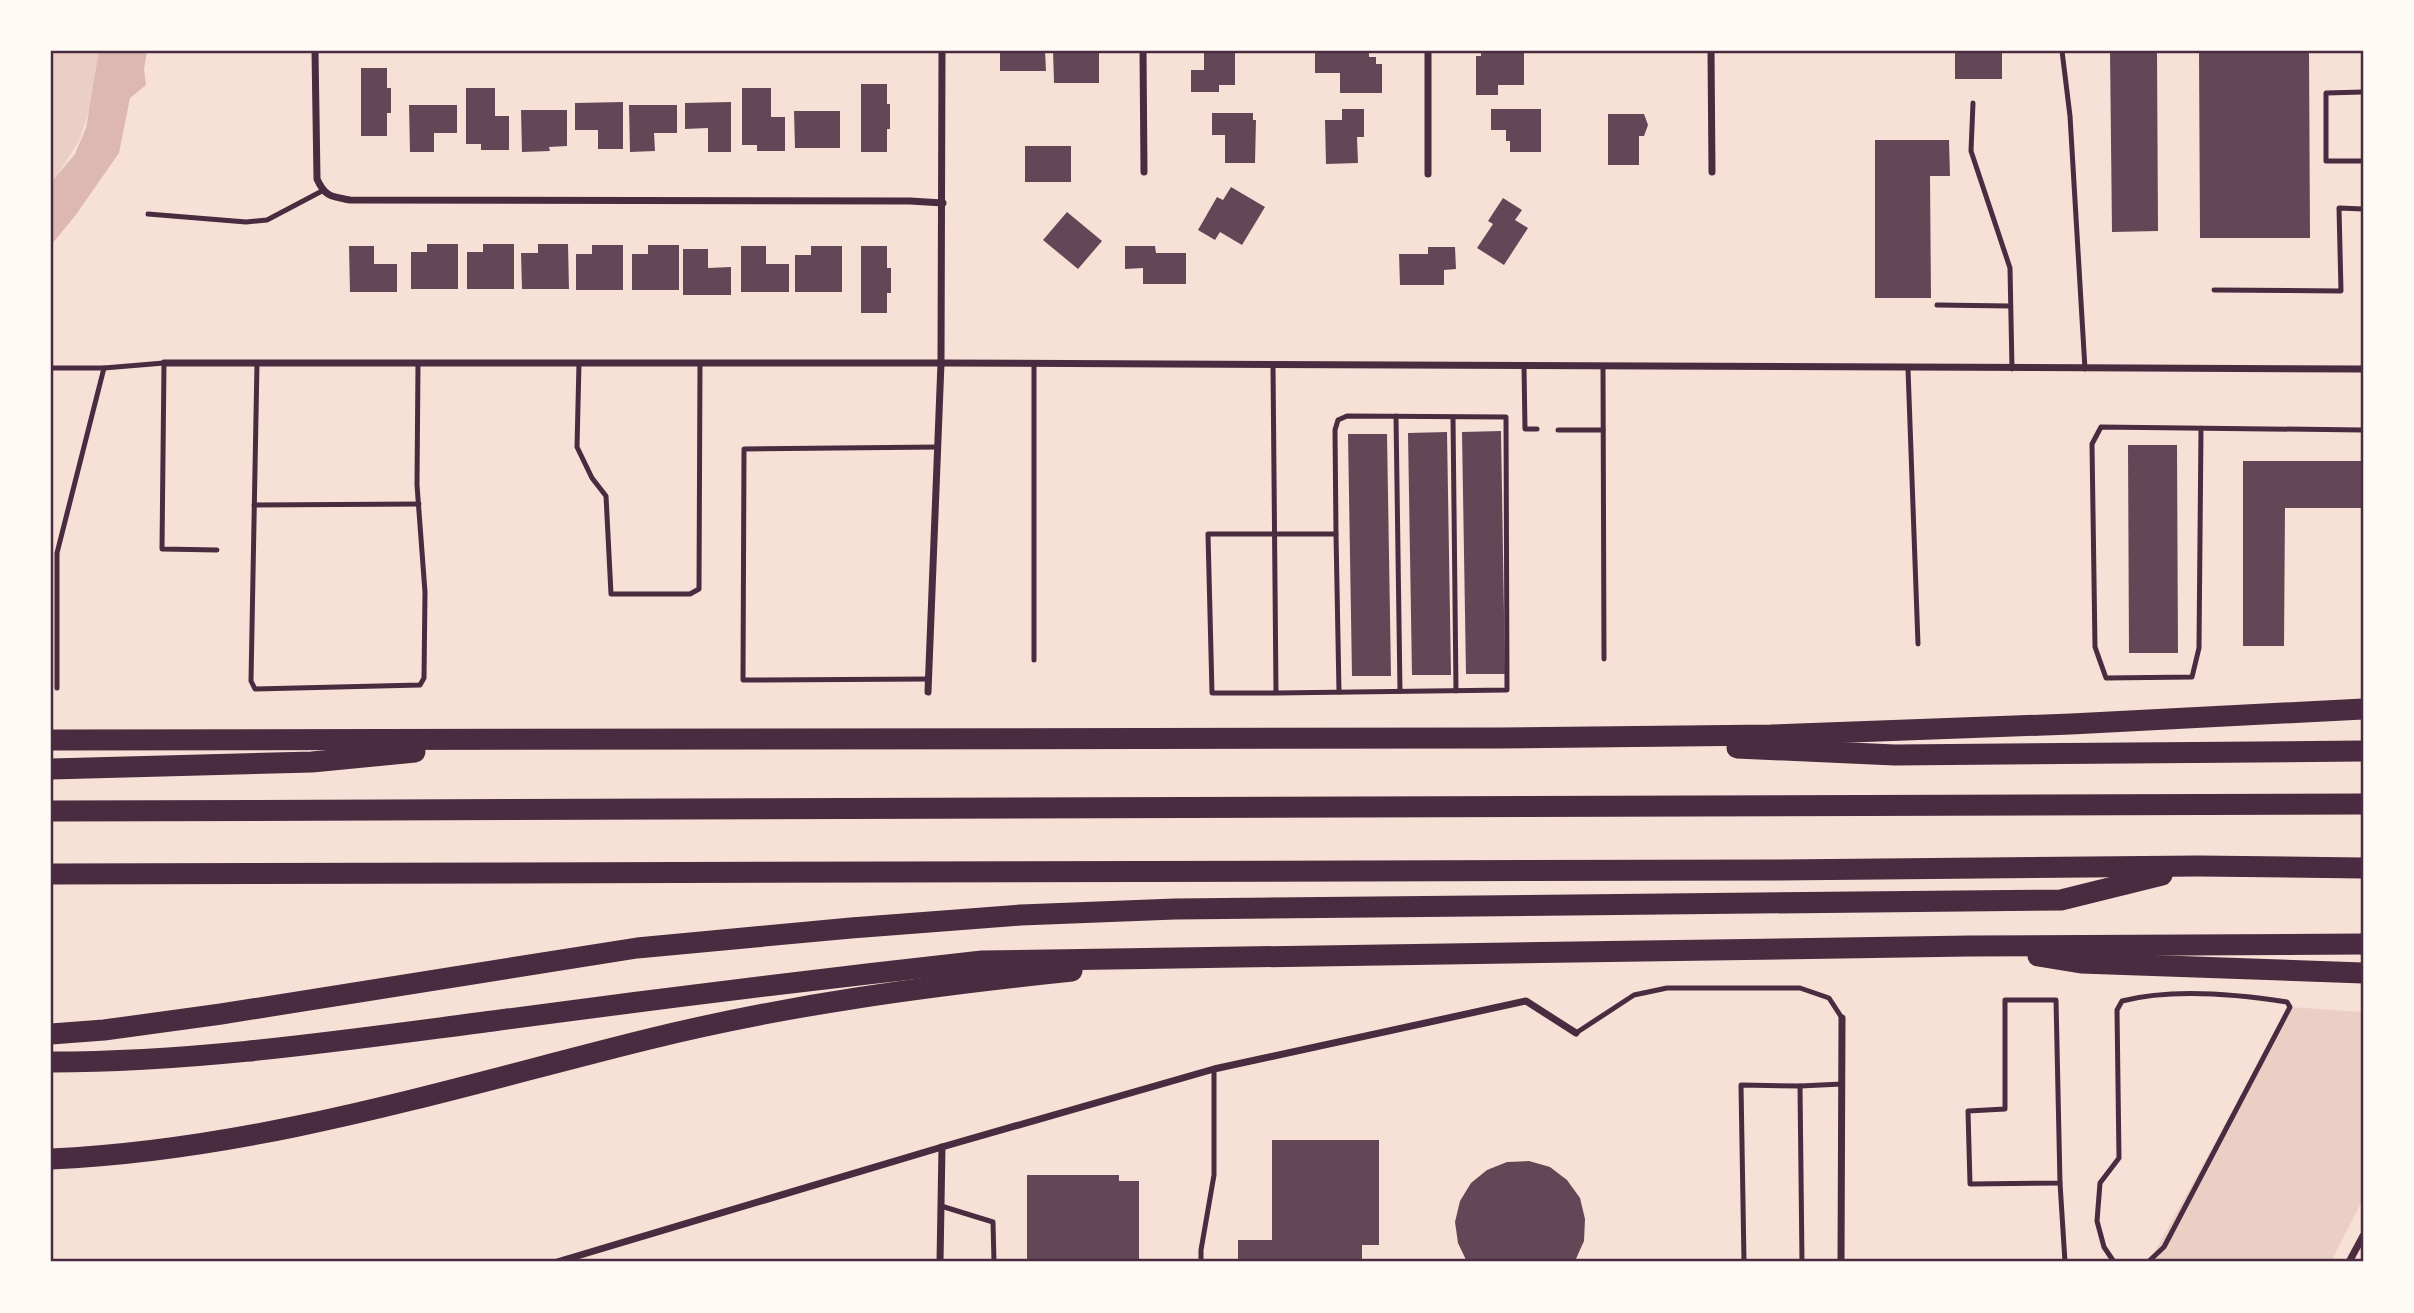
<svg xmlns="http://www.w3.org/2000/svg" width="2414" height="1313" font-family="Ubuntu,sans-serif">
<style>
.green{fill:#ebcfc5}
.water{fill:#dcb8b0}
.building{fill:#644757}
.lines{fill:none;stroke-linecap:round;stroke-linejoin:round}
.service{stroke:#4a2c40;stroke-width:5}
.minor{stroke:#4a2c40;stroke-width:7}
.motorway{stroke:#4a2c40;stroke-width:21}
.neatline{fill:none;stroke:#4a2c40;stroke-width:2.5}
</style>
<rect width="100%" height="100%" fill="#f7e1d7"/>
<g class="green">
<polygon points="51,51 111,51 94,94 80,139 51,186"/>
<polygon points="2290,1007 2363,1012 2363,1199 2331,1262 2149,1262"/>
</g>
<polygon class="water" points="99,51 147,51 144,69 146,85 130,98 119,153 75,216 51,245 51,183 75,154 86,128"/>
<g class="building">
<polygon points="1000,51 1045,51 1046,71 1000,71"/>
<polygon points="1053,51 1099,51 1099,83 1054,83"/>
<polygon points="1204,51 1235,51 1235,85 1219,85 1219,92 1191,92 1191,70 1204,70"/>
<polygon points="1315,51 1369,51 1369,57 1376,57 1376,64 1382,64 1382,93 1340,93 1340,73 1315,73"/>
<polygon points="1481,51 1524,51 1524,85 1498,85 1498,95 1476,95 1476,56 1481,56"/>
<rect x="1955" y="51" width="47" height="28"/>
<polygon points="2110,51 2157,51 2158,231 2112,232"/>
<polygon points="2199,51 2309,51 2310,238 2200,238"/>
<polygon points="361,68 387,68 387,88 391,88 391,113 387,113 387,136 361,136"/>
<polygon points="861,84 887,84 887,104 890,104 890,129 887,129 887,152 861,152"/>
<polygon points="466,88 495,88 495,116 509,116 509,150 481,150 481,144 466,144"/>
<polygon points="742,88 771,88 771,117 785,117 785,151 757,151 757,145 742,145"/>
<polygon points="623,102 623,149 598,149 598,130 575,130 575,103"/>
<polygon points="731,102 731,152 708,152 708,128 685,129 685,103"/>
<polygon points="409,105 457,105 457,133 434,133 434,152 410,152"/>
<polygon points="629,105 677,105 677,133 654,133 655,151 630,152"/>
<polygon points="1342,109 1364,109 1364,137 1357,137 1358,163 1326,164 1325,120 1342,120"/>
<polygon points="1491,109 1541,109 1541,152 1510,152 1510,141 1506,141 1506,130 1491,130"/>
<polygon points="521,110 567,110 567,146 549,147 550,151 522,152"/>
<polygon points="794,111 840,111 840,148 795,148"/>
<polygon points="1212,113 1253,113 1253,120 1256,120 1255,163 1225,163 1225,135 1212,135"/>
<polygon points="1608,114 1644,114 1648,125 1644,136 1639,136 1639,165 1608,165"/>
<polygon points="1875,140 1949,140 1950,176 1930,176 1931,298 1875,298"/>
<rect x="1025" y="146" width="46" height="36"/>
<polygon points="1231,187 1265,207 1242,245 1220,232 1215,240 1198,230 1217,197 1223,200"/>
<polygon points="1503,198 1522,210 1515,220 1528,228 1504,265 1477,248 1493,224 1488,221"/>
<polygon points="1067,212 1102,241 1078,269 1043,240"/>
<polygon points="427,244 458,244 458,289 411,289 411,252 427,252"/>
<polygon points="483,244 514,244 514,289 467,289 467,252 483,252"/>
<polygon points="538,244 568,244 569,289 522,289 521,253 538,253"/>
<polygon points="592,245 623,245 623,290 576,290 576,254 592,254"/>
<polygon points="648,245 679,245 679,290 632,290 632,254 648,254"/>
<polygon points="349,246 374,246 374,264 397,264 397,292 350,292"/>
<polygon points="741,246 766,246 766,264 789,264 789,292 741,292"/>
<polygon points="811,246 842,246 842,292 795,292 795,255 811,255"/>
<polygon points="861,246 887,246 887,268 891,268 891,293 887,293 887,313 861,313"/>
<polygon points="1125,246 1155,246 1156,253 1186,253 1186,284 1143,284 1143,268 1125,269"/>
<polygon points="1428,247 1455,247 1456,269 1444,270 1444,285 1400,285 1399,254 1428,254"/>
<polygon points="683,249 708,249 708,268 731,267 731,295 683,295"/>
<polygon points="1501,431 1505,674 1466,674 1462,432"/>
<polygon points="1447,432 1451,675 1412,675 1408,433"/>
<polygon points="1348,434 1387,434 1391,676 1352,676"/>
<polygon points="2128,445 2177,445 2178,653 2129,653"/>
<polygon points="2243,461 2363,461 2363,508 2285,508 2284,646 2243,646"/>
<polygon points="1272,1140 1379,1140 1379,1245 1362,1245 1362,1262 1238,1262 1238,1240 1272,1240"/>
<polygon points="1529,1161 1550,1167 1567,1180 1580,1198 1585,1219 1584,1241 1575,1261 1467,1262 1458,1243 1455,1222 1460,1201 1471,1183 1487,1170 1507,1162"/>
<polygon points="1027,1175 1119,1175 1119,1181 1139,1181 1139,1262 1027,1262"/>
</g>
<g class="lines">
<g class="service">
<polyline points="2062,51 2070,116 2085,369"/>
<polyline points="2363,92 2326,93 2326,161 2363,161"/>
<polyline points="1973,103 1971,151 2010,268 2012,369"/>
<polyline points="148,214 246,222 267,220 322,191"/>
<polyline points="2214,290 2341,291 2339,208 2363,209"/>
<polyline points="1937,305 2010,306"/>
<polyline points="257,363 251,681 255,689 420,685 424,678 425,592 417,485 418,363"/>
<polyline points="579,363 577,447 592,478 606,496 611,594 690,594 699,589 700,363"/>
<polyline points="1273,365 1276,693 1507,690 1506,417 1347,416 1338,420 1335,430 1336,534 1208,534 1212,693 1276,693"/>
<polyline points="1524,366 1525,429 1537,429"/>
<polyline points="1603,367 1604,659"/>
<polyline points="51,368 104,368 164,363 162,549 217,550"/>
<polyline points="1908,369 1918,644"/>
<polyline points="1396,416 1400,691"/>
<polyline points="1453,417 1456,691"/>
<polyline points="2201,428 2199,648 2192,677 2106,678 2095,647 2092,444 2101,427 2363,430"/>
<polyline points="1558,430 1603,430"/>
<polyline points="254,505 419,504"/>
<polyline points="1336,534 1339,692"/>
<polyline points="1034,660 1034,363"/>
<polyline points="929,679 743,680 744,449 938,447"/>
<polyline points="57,688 57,553 104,368"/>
<polygon points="2005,1000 2056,1000 2060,1183 1970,1184 1968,1111 2005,1109"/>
<polyline points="1576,1033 1634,995 1667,988 1800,988 1829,998 1842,1018"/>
<polyline points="1800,1086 1802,1262"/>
<polyline points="2060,1183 2065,1262"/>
<polyline points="941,1206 993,1222 994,1262"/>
<polyline points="1201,1262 1201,1250 1214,1175 1214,1069"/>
<polyline points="1744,1262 1741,1085 1800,1086 1842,1084"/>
<path d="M2114,1262l-10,-15 -7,-26 3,-38 19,-25 -2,-148 5,-9c50,-13 114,-7 165,1l3,5 -126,240 -16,15"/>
</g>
<g class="minor">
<path d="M315,51l2,128c8,18 15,18 33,21l560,1 33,2"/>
<polyline points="1143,51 1144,172"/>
<polyline points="1428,51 1428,174"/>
<polyline points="1711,51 1712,172"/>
<polyline points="164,363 941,363 2363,369"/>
<polyline points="928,692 941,363 942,51"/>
<polyline points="557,1262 942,1147 1214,1069 1526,1001 1576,1033"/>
<polyline points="940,1262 942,1147"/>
<polyline points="1841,1262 1842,1018"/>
<polyline points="2349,1262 2363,1236"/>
</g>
<g class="motorway">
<polyline points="51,740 1500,738 1771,735 2071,724 2363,709"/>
<polyline points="1737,748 1895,755 2363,751"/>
<polyline points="51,769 312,762 415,752"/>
<polyline points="51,811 2363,804"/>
<polyline points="51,874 1779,870 2199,866 2363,868"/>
<polyline points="2038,956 2081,963 2363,973"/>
<polyline points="51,1034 104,1030 221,1014 637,948 851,928 1021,915 1175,909 2061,900 2162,875"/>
<path d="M51,1062c148,0 295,-22 442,-41 163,-22 326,-42 489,-60l988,-15 393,-2"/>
<path d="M51,1159c204,-9 397,-70 594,-119 140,-35 283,-54 427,-69"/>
</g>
</g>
<rect width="2414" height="1313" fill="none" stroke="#fffaf5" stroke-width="105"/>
<rect x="52" y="52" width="2310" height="1208" class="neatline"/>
</svg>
